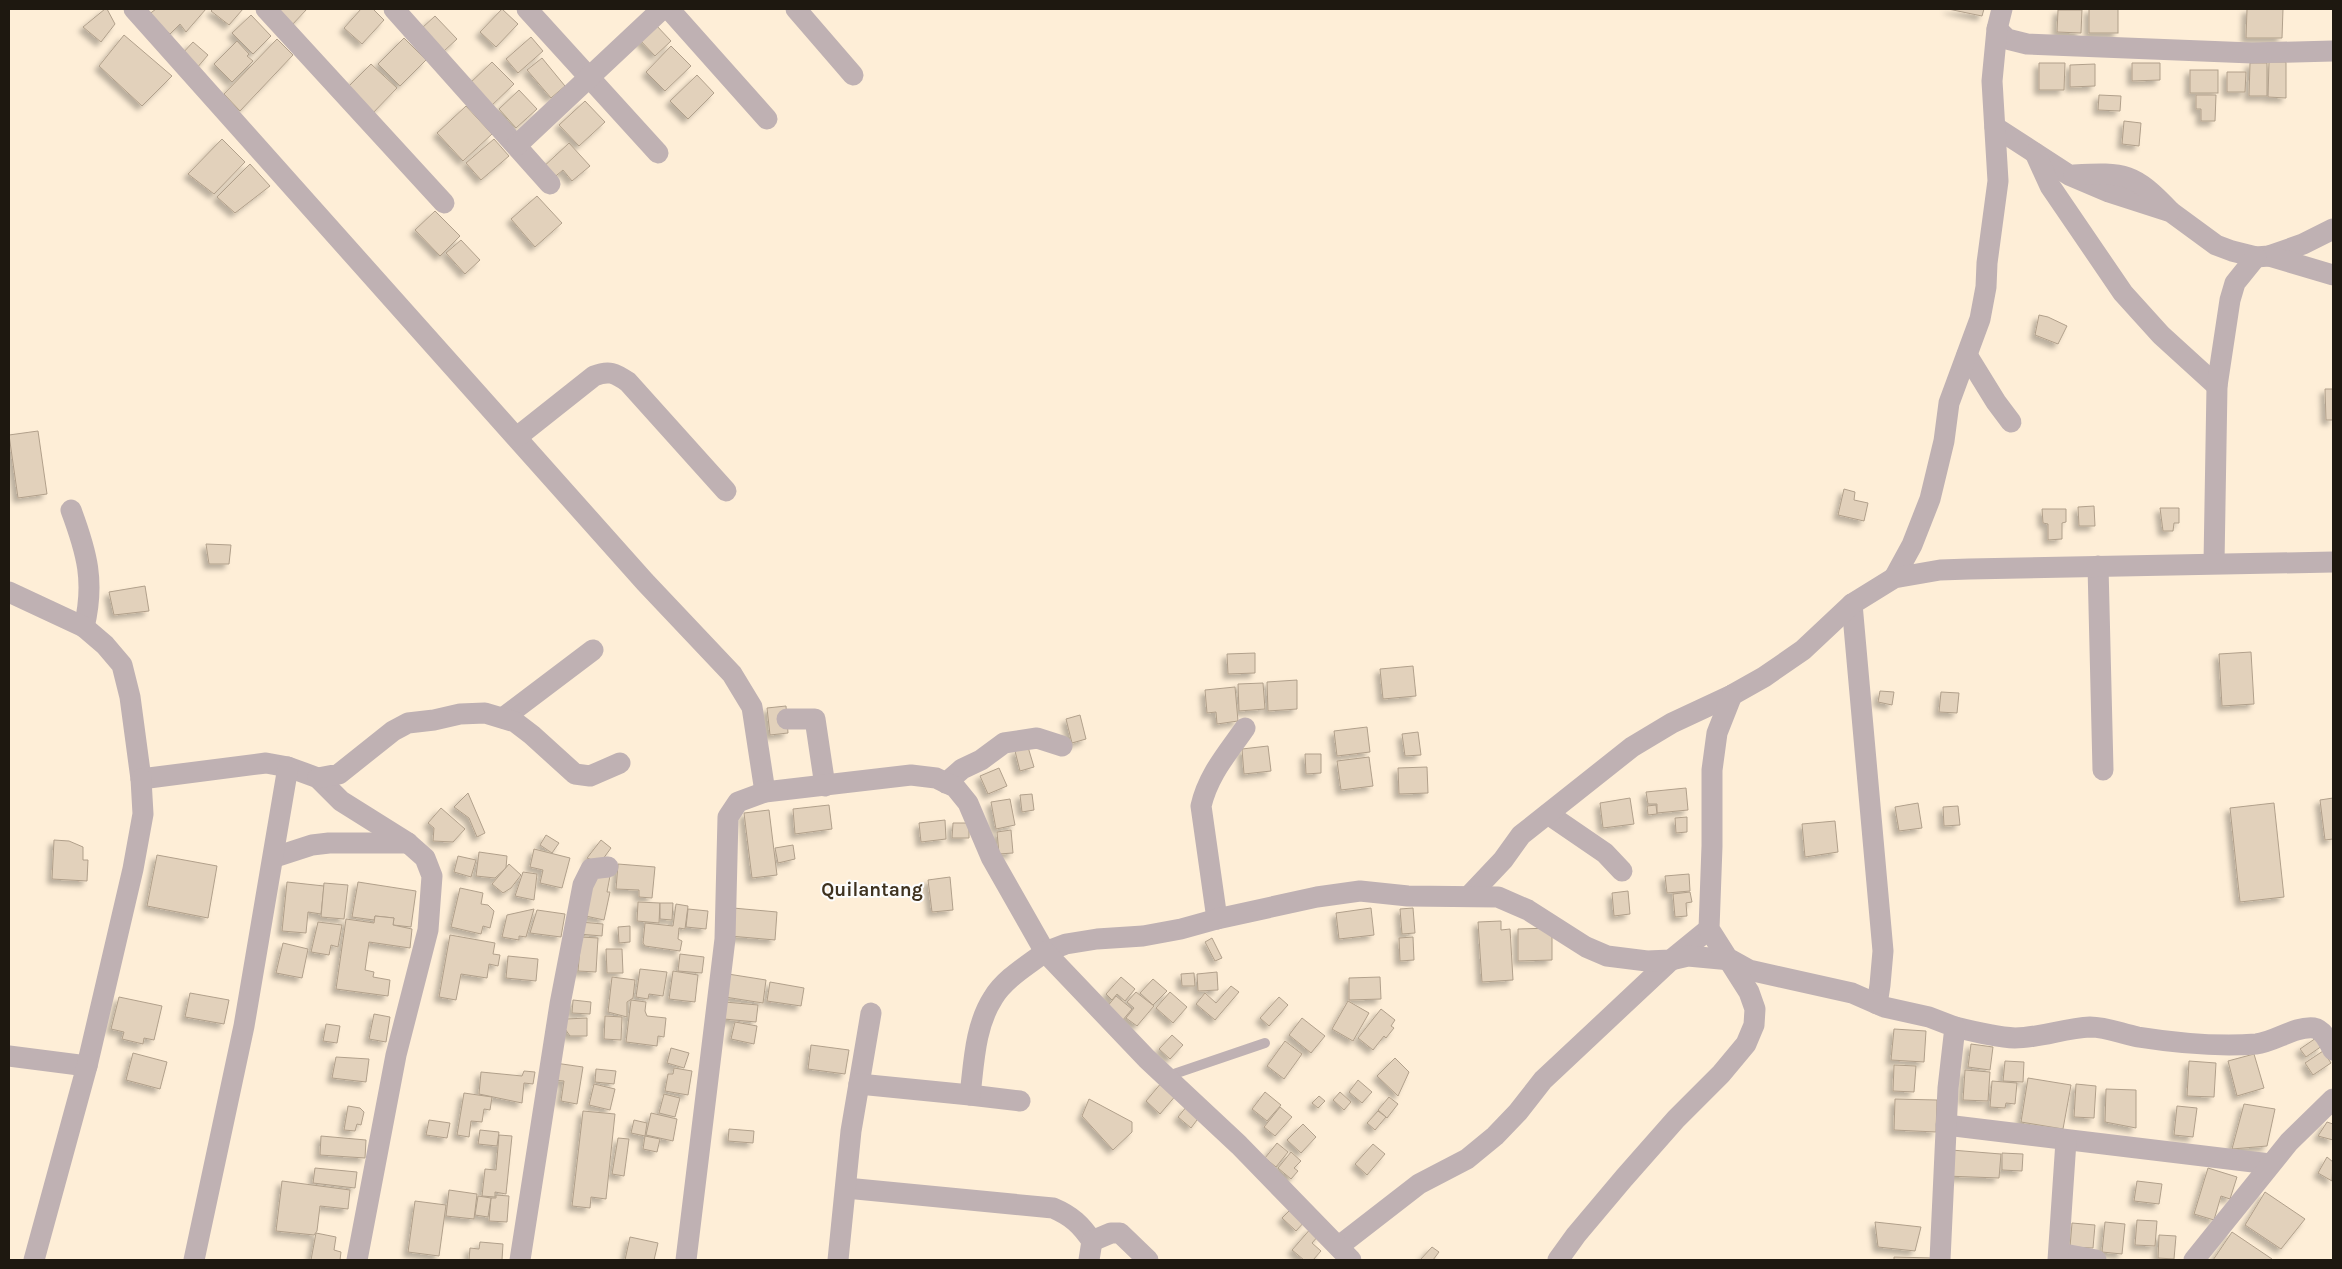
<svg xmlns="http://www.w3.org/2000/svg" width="2342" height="1269" font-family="Karla,sans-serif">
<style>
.building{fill:#e2d1bb;stroke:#b1a08b;filter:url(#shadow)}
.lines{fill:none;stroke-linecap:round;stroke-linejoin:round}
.service{stroke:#bfb1b3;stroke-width:10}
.minor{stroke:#bfb1b3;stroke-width:21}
.labels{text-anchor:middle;stroke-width:4;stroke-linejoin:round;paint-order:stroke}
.quarter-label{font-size:19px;font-weight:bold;fill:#3f321f;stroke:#fdfdfd}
</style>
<defs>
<filter id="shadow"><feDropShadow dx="-4.5" dy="4.5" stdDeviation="2.5" flood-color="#0004"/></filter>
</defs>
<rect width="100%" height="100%" fill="#feeed7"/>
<g class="building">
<polygon points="105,9 107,9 115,24 101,42 83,27"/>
<polygon points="156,9 206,9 186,32 180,24 170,34 148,15"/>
<polygon points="213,9 243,9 229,25 211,11"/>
<polygon points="274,9 307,9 291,26"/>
<polygon points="361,9 373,9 384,20 362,44 344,28"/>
<polygon points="502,9 518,24 496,47 480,32"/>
<polygon points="1948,9 1984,9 1982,16"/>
<rect x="2089" y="9" width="29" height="24"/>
<polygon points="2247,9 2283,9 2282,38 2246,38"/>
<polygon points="2058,10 2082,10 2081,33 2057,32"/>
<polygon points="251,15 271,36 253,54 232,33"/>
<polygon points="435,16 457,39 444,51 422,28"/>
<polygon points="655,24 671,41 655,56 639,39"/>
<polygon points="124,35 172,76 142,106 99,66"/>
<polygon points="531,37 543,51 518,73 506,59"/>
<polygon points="404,38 426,60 400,86 378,64"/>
<polygon points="277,39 293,55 240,111 224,94"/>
<polygon points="237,41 249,54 247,56 253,61 232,82 214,64"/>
<polygon points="193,42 208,55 196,69 181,55"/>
<polygon points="671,46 691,66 665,91 646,72"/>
<polygon points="542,58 565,86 551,98 527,70"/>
<polygon points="492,62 514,84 489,108 468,85"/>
<polygon points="2269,62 2286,62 2286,98 2268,97"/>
<polygon points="2039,63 2065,63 2064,90 2039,90"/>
<polygon points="2132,63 2160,63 2160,80 2132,81"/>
<polygon points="2250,63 2267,63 2267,96 2249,96"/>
<polygon points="371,64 397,88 370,116 344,91"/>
<polygon points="2095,64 2095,86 2070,87 2070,65"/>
<rect x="2190" y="70" width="28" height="23"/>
<polygon points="2227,72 2246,72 2245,92 2227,92"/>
<polygon points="697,75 714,93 688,119 670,101"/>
<polygon points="519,90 537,109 516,128 499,109"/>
<polygon points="2099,95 2121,96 2120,111 2098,110"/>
<polygon points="2196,95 2216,95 2215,121 2201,121 2201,109 2196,109"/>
<polygon points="585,101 605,122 579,146 559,125"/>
<polygon points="466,106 492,134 463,161 437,133"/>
<polygon points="2124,121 2141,123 2139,146 2122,144"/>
<polygon points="222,139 245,162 214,194 188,174"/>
<polygon points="494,139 509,156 481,180 466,163"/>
<polygon points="569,143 590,166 572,181 563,170 551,180 541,169"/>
<polygon points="250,164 270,186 235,213 217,197"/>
<polygon points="537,196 562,223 535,247 511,219"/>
<polygon points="435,211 460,236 440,256 415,230"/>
<polygon points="461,240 480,260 465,274 446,253"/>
<polygon points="2039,315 2048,317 2067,326 2058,344 2035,335"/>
<polygon points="2325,389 2333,389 2333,420 2326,420"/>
<polygon points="38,431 47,494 18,498 9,435"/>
<polygon points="1844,489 1855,492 1854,500 1868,503 1864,521 1838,515"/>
<polygon points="2094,506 2095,526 2079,526 2078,507"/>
<polygon points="2160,508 2179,508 2179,523 2174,523 2173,531 2163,531"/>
<polygon points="2042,509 2066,509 2066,522 2062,523 2062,539 2048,540 2048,524 2043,523"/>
<polygon points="206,544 231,545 229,564 209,564"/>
<polygon points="145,586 149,611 114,615 109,592"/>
<polygon points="2251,652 2254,704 2222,706 2219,654"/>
<polygon points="1255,653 1255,673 1228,674 1227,654"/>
<polygon points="1413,666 1416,696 1383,699 1380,669"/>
<polygon points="1297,680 1297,709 1268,711 1267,682"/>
<polygon points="1263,683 1265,709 1239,711 1238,684"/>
<polygon points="1235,687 1238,721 1217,724 1216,712 1207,713 1205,690"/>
<polygon points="1880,691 1894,692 1892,705 1878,702"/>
<polygon points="1941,692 1959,693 1957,713 1939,712"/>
<polygon points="786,706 788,733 770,735 767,708"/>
<polygon points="1080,715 1086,739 1072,743 1066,719"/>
<polygon points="1367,727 1370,752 1337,756 1334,731"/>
<polygon points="1418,732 1421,755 1405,756 1402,734"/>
<polygon points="1268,746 1271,771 1244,774 1242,749"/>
<polygon points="1028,747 1034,767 1020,771 1015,751"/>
<polygon points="1305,754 1321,754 1321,773 1306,774"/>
<polygon points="1369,757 1373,786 1341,790 1337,761"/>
<polygon points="1427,767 1428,793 1399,794 1398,768"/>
<polygon points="999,768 1007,786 988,794 980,776"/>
<polygon points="1686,788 1688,810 1657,813 1657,804 1648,804 1646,792"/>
<polygon points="468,793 485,833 477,837 469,818 454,807"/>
<polygon points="1032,794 1034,810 1022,812 1020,795"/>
<polygon points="1630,798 1634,824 1603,828 1600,803"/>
<polygon points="2333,798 2333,839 2325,840 2320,800"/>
<polygon points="1010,799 1015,825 996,829 991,802"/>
<polygon points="1918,803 1922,828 1899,831 1895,807"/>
<polygon points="2274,803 2284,897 2240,902 2230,808"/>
<polygon points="829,805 832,829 795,834 793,809"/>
<polygon points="1656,805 1657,814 1648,815 1647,806"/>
<polygon points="1958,806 1960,825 1944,826 1943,807"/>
<polygon points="441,808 465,829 453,842 433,841 434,828 428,823"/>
<polygon points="769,810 777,875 752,878 744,813"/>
<polygon points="1687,817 1687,832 1676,833 1675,818"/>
<polygon points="945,820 946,839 921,842 919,823"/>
<polygon points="1835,821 1838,852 1805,857 1802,824"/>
<polygon points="953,823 969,823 969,838 952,838"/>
<polygon points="1011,830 1013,853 999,854 997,832"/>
<polygon points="546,835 559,843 552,853 540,845"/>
<polygon points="54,840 69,841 83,847 83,860 88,860 87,881 52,879"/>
<polygon points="601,840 611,848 600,863 587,858"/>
<polygon points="793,845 795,859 778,863 775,848"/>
<polygon points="534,849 570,858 562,888 540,883 543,870 530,867"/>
<polygon points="479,852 507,856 506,868 495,878 476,876"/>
<polygon points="157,855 217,866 208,918 147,906"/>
<polygon points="458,856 476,860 471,877 454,872"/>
<polygon points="509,864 521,875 511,888 503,893 492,884"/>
<polygon points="618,864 655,867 652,898 639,897 639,890 616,889"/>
<polygon points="523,872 537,874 534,900 515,896"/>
<polygon points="591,872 610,876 607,892 610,892 604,920 581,915"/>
<polygon points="1689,874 1690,891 1667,893 1665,876"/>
<polygon points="950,877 953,910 932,912 928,880"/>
<polygon points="287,882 324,886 321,914 308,912 306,933 282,931"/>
<polygon points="358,882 416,891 411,927 393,925 394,918 375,916 374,920 352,917"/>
<polygon points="324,883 348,885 344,919 321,917"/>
<polygon points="460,888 483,893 481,904 488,905 494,911 490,928 483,926 481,934 451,927"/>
<polygon points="1628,891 1630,914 1614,916 1612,893"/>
<polygon points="1690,892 1692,902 1686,903 1687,916 1675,917 1673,894"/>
<polygon points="638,902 660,903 659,923 637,921"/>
<polygon points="660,903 673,903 672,920 660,919"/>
<polygon points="676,904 688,906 685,929 679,928 678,939 682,941 680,951 645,946 643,943 645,923 673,926"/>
<polygon points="733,908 777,912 775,940 730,936"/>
<polygon points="1371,908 1374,935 1339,939 1336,913"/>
<polygon points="1413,908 1415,933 1402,934 1400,909"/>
<polygon points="534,909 526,937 519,936 519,940 502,937 507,915"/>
<polygon points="688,909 708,911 706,929 686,927"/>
<polygon points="537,910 565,914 561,937 530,933"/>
<polygon points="375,916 394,918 393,925 412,929 410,948 369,942 365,970 374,972 373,977 390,980 388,996 336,989 346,919 374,923"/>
<polygon points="1501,921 1501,930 1510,929 1513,980 1482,982 1478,922"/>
<polygon points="318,922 342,925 338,947 331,945 329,955 311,952"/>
<polygon points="580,922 603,924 602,936 579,934"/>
<polygon points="630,926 630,942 619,943 618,927"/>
<polygon points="1552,928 1552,960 1518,961 1518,929"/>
<polygon points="450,935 495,943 493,954 500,955 498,966 489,964 487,978 461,974 456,1000 439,997"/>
<polygon points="581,937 598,938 596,972 578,971"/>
<polygon points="1413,937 1414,960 1400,961 1399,938"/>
<polygon points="1212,938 1222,958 1215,961 1205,942"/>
<polygon points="283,943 308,949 302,978 276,973"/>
<polygon points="606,949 622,949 623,973 607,973"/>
<polygon points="680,954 704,957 702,973 678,971"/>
<polygon points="508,956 538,959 536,981 506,978"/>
<polygon points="640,969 667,972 663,996 649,994 648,999 636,997"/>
<polygon points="673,971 698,975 695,1002 669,999"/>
<polygon points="1217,972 1218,990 1198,991 1197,974"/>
<polygon points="1194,973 1195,986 1182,986 1181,974"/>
<polygon points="728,974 766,980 763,1003 725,997"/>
<polygon points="612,977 635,980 633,998 627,1002 627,1017 608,1012"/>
<polygon points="1121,977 1135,989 1125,1001 1117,994 1112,1000 1106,994"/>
<polygon points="1380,977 1381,999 1349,1000 1349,978"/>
<polygon points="1153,979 1167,991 1153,1005 1140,993"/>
<polygon points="770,982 804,988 801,1006 767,1001"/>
<polygon points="1231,986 1239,992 1215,1020 1196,1004 1205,993 1216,1003"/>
<polygon points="1136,992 1154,1006 1137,1026 1126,1018 1134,1008 1127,1002"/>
<polygon points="1170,992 1187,1007 1173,1023 1156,1008"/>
<polygon points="190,993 229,1000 224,1024 185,1017"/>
<polygon points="1116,996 1132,1009 1122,1021 1106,1008"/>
<polygon points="119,997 162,1006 154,1040 144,1038 143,1044 122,1039 124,1032 111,1029"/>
<polygon points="1279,997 1288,1005 1269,1026 1260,1018"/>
<polygon points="573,1000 591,1002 590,1014 572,1013"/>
<polygon points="631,1000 646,1002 645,1011 647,1016 666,1018 664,1037 658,1036 657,1046 626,1042"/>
<polygon points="1348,1001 1369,1013 1353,1041 1332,1029"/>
<polygon points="725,1002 758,1005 756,1022 724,1019"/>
<polygon points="1381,1009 1395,1020 1391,1026 1394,1028 1386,1038 1384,1036 1373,1050 1358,1038"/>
<polygon points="374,1014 390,1017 386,1042 369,1039"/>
<polygon points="605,1016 622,1017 621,1040 604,1039"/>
<polygon points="587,1018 587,1036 570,1036 563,1026 566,1019"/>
<polygon points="1302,1018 1325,1036 1311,1053 1289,1035"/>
<polygon points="735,1022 757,1026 754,1044 731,1039"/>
<polygon points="326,1024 340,1026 337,1043 323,1041"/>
<polygon points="1894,1029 1926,1031 1924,1062 1891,1060"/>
<polygon points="1172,1035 1183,1045 1170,1059 1159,1049"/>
<polygon points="2316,1038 2322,1046 2306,1057 2300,1049"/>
<polygon points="1285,1041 1302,1054 1284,1079 1267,1066"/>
<polygon points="1971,1044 1993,1047 1990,1070 1968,1067"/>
<polygon points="811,1045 849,1050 845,1074 808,1069"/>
<polygon points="671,1048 689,1053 684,1068 667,1063"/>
<polygon points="2323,1051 2331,1063 2313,1075 2305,1063"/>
<polygon points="133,1053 167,1062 160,1089 126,1080"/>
<polygon points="2254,1054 2264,1088 2237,1096 2228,1061"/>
<polygon points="336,1057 369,1059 366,1082 332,1078"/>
<polygon points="1395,1058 1409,1072 1398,1096 1377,1076"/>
<polygon points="2005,1061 2024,1062 2023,1082 2003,1081"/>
<polygon points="2189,1061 2216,1063 2214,1097 2187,1096"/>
<polygon points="555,1063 583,1067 577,1104 561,1101 564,1081 552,1080"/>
<polygon points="1894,1065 1916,1066 1914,1092 1893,1091"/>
<polygon points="674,1068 692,1071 688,1095 665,1091 668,1074 673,1074"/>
<polygon points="596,1069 616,1071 614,1084 595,1082"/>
<polygon points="1965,1070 1990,1072 1988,1101 1963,1100"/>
<polygon points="524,1071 535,1072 533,1084 524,1083 522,1103 479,1094 481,1072 522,1076"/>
<polygon points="2028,1078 2071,1085 2063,1129 2021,1122"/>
<polygon points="1358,1080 1372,1092 1362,1103 1349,1092"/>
<polygon points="1992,1081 2017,1083 2015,1104 2006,1103 2005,1108 1990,1107"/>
<polygon points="1162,1082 1177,1094 1160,1114 1146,1101"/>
<polygon points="594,1084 615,1089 610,1110 589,1105"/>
<polygon points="2076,1084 2096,1086 2094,1118 2074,1117"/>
<polygon points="2106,1089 2136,1090 2136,1128 2105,1122"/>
<polygon points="1265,1092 1281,1105 1267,1121 1252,1109"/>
<polygon points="1340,1092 1351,1102 1344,1110 1333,1100"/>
<polygon points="464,1093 492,1097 490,1110 484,1109 482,1122 471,1121 469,1137 457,1135"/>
<polygon points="664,1094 680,1098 675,1117 659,1113"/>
<polygon points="1319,1096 1325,1101 1318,1108 1312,1103"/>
<polygon points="1389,1097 1398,1104 1387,1118 1378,1110"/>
<polygon points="1089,1099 1132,1122 1132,1132 1113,1150 1082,1116"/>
<polygon points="1895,1099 1937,1100 1936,1132 1894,1130"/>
<polygon points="2244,1104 2275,1109 2267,1146 2232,1149"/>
<polygon points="348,1106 360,1108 364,1112 361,1125 357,1124 355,1131 344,1130"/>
<polygon points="1187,1106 1200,1116 1191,1128 1178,1117"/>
<polygon points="2177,1106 2197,1108 2193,1137 2174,1135"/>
<polygon points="1280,1107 1292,1117 1275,1136 1264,1127"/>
<polygon points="583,1111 615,1114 606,1199 591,1197 590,1208 572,1206"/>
<polygon points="1378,1111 1386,1117 1375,1130 1367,1123"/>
<polygon points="651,1113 677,1119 673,1141 646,1135"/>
<polygon points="429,1120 450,1123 447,1138 426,1135"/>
<polygon points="634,1120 647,1123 645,1136 631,1133"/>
<polygon points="2327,1122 2333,1124 2333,1140 2318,1136"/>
<polygon points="1303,1124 1316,1137 1301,1153 1287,1140"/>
<polygon points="729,1129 754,1131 753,1143 728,1141"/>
<polygon points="480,1130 499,1132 497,1146 478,1144"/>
<polygon points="499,1135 512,1136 506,1194 495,1192 495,1197 482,1196 485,1169 496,1170"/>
<polygon points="321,1136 366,1140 365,1158 320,1155"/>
<polygon points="645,1136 660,1139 657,1152 643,1149"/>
<polygon points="618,1138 629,1139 624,1176 612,1174"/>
<polygon points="1277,1143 1288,1152 1276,1167 1265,1158"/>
<polygon points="1373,1144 1385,1154 1367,1175 1355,1164"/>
<polygon points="1951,1150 2001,1154 1999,1178 1945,1176"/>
<polygon points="1291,1152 1301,1161 1294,1168 1298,1171 1291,1179 1278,1168"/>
<polygon points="2002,1153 2023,1154 2022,1171 2002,1170"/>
<polygon points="2327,1157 2333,1162 2332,1181 2318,1173"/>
<polygon points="315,1168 357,1172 355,1188 313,1183"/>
<polygon points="2208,1168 2237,1177 2230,1199 2221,1196 2214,1220 2194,1214"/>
<polygon points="282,1181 350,1190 348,1209 320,1206 317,1231 314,1235 276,1231"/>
<polygon points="2137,1181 2162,1184 2159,1204 2134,1201"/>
<polygon points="449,1190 477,1194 474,1219 446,1216"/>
<polygon points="2265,1192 2305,1219 2281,1249 2245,1225"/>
<polygon points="496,1195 509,1196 507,1222 489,1221 491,1198 496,1198"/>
<polygon points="478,1196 491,1198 488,1217 475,1215"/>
<polygon points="415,1201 446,1205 439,1256 408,1252"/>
<polygon points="1293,1207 1306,1220 1296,1231 1282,1218"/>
<polygon points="2137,1220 2157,1221 2155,1246 2135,1245"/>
<polygon points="1875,1222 1921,1227 1915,1251 1878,1247"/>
<polygon points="2105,1222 2125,1224 2122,1254 2102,1252"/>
<polygon points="2072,1223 2095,1225 2093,1248 2070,1247"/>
<polygon points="1312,1227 1320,1234 1312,1243 1321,1251 1313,1260 1304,1260 1292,1250"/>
<polygon points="2232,1232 2272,1259 2271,1260 2213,1260"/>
<polygon points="316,1233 336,1237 334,1250 341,1252 340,1260 311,1260"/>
<polygon points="2159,1235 2176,1236 2174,1259 2158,1258"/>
<polygon points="630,1237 658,1243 654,1260 625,1260"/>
<polygon points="480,1242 503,1244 502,1260 469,1260 470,1248 479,1249"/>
<polygon points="1432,1247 1439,1252 1433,1260 1420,1260"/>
<polygon points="1894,1257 1934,1258 1934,1260 1894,1260"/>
</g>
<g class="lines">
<polyline class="service" points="1168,1076 1265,1043"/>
<g class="minor">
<polyline points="134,9 645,582 732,674 752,707 765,792"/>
<polyline points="266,9 444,203"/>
<polyline points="394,9 550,184"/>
<polyline points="527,9 658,153"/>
<polyline points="669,9 767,119"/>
<polyline points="796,9 853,75"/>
<polyline points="1997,29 2007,39 2027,44 2252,53 2333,51"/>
<polyline points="1995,127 2069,175 2109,192 2171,212 2216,245 2232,251 2256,257 2269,256 2303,244 2333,229"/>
<polyline points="517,145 662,9"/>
<polyline points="2035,153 2050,186 2123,293 2161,335 2217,386"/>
<path d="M2074,175c51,-3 60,-2 96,36"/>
<polyline points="2269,256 2333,275"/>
<polyline points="1967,355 1996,402 2011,422"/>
<path d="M517,437l77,-61c15,-6 21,-3 34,6l98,109"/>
<path d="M71,510c16,43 24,72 13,117"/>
<polyline points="2214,563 2217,386 2230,300 2235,283 2256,257"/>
<polyline points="2098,566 2103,770"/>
<polyline points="1894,578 1912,545 1930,499 1944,441 1949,403 1980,319 1986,287 1987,263 1998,181 1992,81 1997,29 2002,9"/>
<polyline points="9,592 84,627 105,645 122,665 130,697 141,779 266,763 288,767 318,778 341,801 408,843 425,858 432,876 428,930 396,1055 357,1260"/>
<polyline points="1852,604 1883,951 1880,985 1877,1004"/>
<polyline points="503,718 593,650"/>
<polyline points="787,719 815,719 825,786"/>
<polyline points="318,778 339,774 393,731 408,723 434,720 460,714 485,713 515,722 532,735 575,774 590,776 620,763"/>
<polyline points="946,783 962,769 981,760 1004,743 1037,738 1062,746"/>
<polyline points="1548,814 1605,853 1622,871"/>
<polyline points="275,857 312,845 329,843 408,843"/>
<polyline points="1469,896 1503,860 1521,835 1632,747 1672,723 1732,695 1764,677 1803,650 1852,604 1894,578 1940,570 1969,569 2333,562"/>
<path d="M1217,919l-16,-113c7,-31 26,-52 44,-78"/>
<path d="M1955,1027c20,5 40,10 60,11 25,0 50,-10 75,-11 17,0 32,7 48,10 38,6 79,10 118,7 19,-2 38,-18 58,-16 10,2 15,15 19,22"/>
<polyline points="9,1056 87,1066"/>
<polyline points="859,1084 871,1013"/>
<polyline points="970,1095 1020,1101"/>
<polyline points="1946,1125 2270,1164"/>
<path d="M846,1188l207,20c19,8 28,17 39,33l-3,19"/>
<polyline points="1092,1241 1111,1233 1120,1233 1148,1260"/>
<polyline points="1339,1246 1419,1184 1467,1159 1495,1136 1518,1112 1543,1080 1671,960 1709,929"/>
<polyline points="2059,1253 2096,1260"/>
<polyline points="34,1260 87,1066 133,869 143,814 141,779"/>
<polyline points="194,1260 244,1026 288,767"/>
<polyline points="520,1260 560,1004 583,885 591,869 608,867"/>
<polyline points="686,1260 725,939 728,817 738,802 765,792 911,775 936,778 955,787 968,803 991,857 1045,952 1066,944 1097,939 1143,936 1181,929 1217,919 1317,897 1360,891 1408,896 1498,897 1528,910 1586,947 1607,956 1647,961 1671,960 1688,956 1731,960 1749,970 1852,993 1884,1007 1929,1017 1955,1027 1948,1088 1940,1260"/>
<path d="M838,1260l13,-129 8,-47 111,11c4,-33 5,-69 23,-97 11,-19 35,-33 52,-46l102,107 92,86 112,115"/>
<polyline points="1558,1260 1576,1235 1624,1178 1676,1119 1721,1074 1746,1044 1754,1025 1755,1009 1749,992 1709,929 1712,846 1712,770 1717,733 1732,695"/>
<polyline points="2058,1260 2066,1141"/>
<polyline points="2194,1260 2289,1142 2333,1099"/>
</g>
</g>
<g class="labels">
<g class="quarter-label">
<text x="872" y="896">Quilantang</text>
</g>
</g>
<rect width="2342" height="1269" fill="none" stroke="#1e1810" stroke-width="20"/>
</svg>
